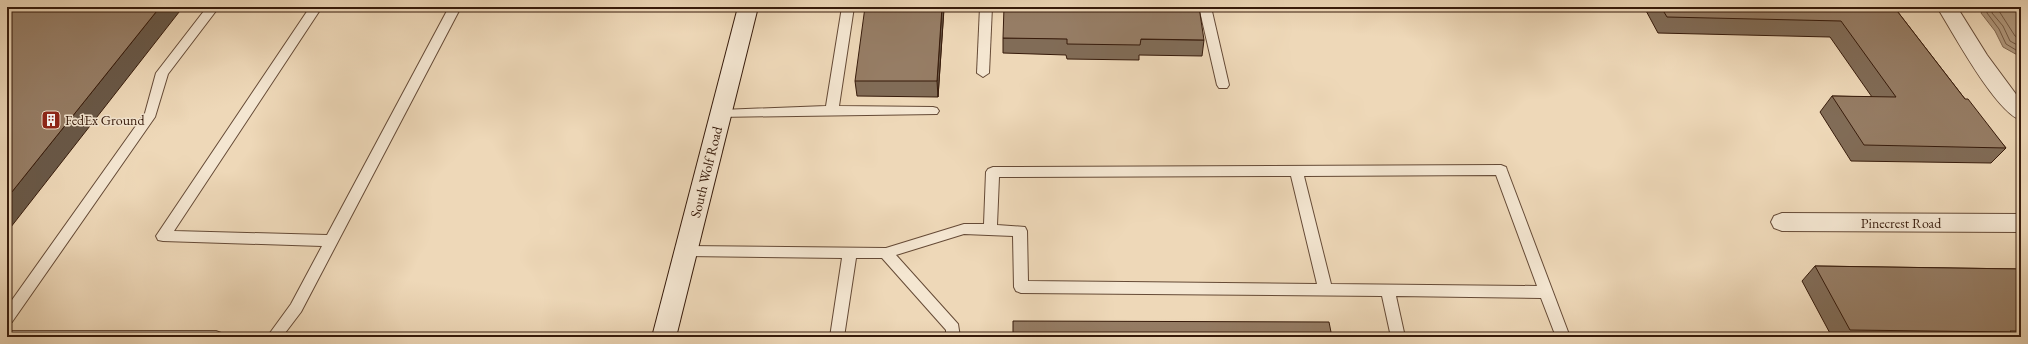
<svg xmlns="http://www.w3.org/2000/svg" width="2028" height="344" font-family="'EB Garamond',serif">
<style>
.water{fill:#b0987d;stroke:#80664f}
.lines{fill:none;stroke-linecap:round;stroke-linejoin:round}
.shore{stroke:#745a44;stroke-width:1}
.service-casing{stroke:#654a36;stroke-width:2}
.minor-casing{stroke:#654a36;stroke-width:2}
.secondary-casing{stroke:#371b0b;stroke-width:2}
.service{fill:#f4e6d1;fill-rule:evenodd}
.minor{fill:#f4e6d1;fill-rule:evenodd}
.secondary{fill:#f4e6d1;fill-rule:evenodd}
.wall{fill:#816c57;stroke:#371b0b}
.shaded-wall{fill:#695847;stroke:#371b0b}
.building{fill:#967d65;stroke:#371b0b}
.labels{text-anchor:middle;stroke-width:3;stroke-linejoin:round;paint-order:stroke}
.poi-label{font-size:14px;fill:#371b0b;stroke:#f4e6d1;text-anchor:start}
.street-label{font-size:14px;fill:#371b0b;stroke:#f4e6d1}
</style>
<rect width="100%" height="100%" fill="#eed8b8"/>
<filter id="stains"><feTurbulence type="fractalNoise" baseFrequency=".005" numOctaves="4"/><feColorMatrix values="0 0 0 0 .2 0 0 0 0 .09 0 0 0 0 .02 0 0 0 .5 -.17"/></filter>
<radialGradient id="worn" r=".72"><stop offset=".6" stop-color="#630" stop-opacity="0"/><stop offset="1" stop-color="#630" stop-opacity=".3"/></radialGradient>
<polygon class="water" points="1984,7 2021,7 2021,57 2003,47 1995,31 1981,13"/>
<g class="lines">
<g class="shore">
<polyline points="1987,7 1987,13 1999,29 2006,44 2021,53"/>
<polyline points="1993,7 1992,13 2003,26 2010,41 2021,47"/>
<polyline points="1999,7 1999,11 2015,36 2021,40"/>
</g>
<g class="service-casing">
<g id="service">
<polygon points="207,7 219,7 168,74 155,117 12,322 7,324 7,307 145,113 156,73"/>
<polygon points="310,7 322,7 174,231 327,235 449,7 461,7 301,312 282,337 267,337 291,304 322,246 163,241 158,240 156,236"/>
<polygon points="842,7 854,7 839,106 933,107 937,108 939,111 937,114 717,117 715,114 717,111 721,110 826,106"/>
<polygon points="980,7 992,7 989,73 983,77 977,73"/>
<polygon points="1199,7 1211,7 1229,85 1227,88 1219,88 1217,85"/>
<path d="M1501,165l5,2 1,3 63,167h-14l-15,-39 -145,-2 9,41h-14l-9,-41 -361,-3 -5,-2 -2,-4 -1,-51 -49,-2 -68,21 62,69 2,13h-14v-7l-64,-72h-26l-12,79h-14l12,-79 -156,-2 -5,-1 -2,-4 2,-4 5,-1 200,2 78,-24h20l2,-52 2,-3 5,-2zM1496,175l41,111 -206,-2 -27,-108zM1291,176l26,108 -289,-3 -1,-50 -2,-4 -28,-2 2,-48z"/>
<polygon points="7,331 216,331 221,333 223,337 7,337"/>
</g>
</g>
<g class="minor-casing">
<g id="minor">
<path d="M1937,7h20l30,48 34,46v19c-25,-7 -69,-89 -84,-113z"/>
<polygon points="1782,213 2021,214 2021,232 1782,231 1774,228 1771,222 1774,216"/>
</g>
</g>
<g class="secondary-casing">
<polygon id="secondary" points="738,7 758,7 676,337 652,337"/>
</g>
<use href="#service" class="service"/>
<use href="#minor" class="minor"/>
<use href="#secondary" class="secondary"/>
</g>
<g class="wall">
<polygon points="944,7 938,97 857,96 855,81"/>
<polygon points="1644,7 1894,7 1965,99 2006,148 1991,163 1851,161 1820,112 1832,96 1872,97 1830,37 1658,33"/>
<polygon points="1003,38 1204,40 1202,56 1139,55 1139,60 1067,59 1066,55 1003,53"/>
<polygon points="1815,266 2021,269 2021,337 1832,337 1802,281"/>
</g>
<g class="shaded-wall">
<polygon points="160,7 183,7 7,232 7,198"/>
<polygon points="942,7 944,7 944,9 938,97 937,81"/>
</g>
<g class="building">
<polygon points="7,7 160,7 7,198"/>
<polygon points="865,7 942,7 937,81 855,81"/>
<polygon points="1004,7 1199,7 1204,40 1141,39 1140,45 1067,44 1067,39 1003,38"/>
<polygon points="1661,7 1894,7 1965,99 1968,99 2006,148 1864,145 1832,96 1896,97 1841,21 1667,17"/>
<polygon points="1815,266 2021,269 2021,331 2010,331 2011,332 1850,330"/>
<polygon points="1013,321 1329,322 1332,337 1013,337"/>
</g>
<defs>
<g id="building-square" transform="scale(1)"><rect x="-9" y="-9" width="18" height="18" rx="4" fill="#8f2418" stroke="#f4e6d1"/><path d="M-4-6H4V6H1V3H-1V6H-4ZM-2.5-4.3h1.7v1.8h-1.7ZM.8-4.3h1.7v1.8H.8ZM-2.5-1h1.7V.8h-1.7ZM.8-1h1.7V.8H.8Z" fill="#fff"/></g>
</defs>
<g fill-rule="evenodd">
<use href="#building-square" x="51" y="120"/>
</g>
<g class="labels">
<g class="poi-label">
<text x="65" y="125">FedEx Ground</text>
</g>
<g class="street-label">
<text transform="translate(706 172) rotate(-76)" y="5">South Wolf Road</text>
<text x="1901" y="228">Pinecrest Road</text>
</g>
</g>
<rect width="2028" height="344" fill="none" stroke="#eed8b8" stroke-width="24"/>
<rect x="8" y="8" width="2012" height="328" fill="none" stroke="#371b0b" stroke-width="2"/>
<rect x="12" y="12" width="2004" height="320" fill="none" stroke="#371b0b"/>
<rect width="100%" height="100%" filter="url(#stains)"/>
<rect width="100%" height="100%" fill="url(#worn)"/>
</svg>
